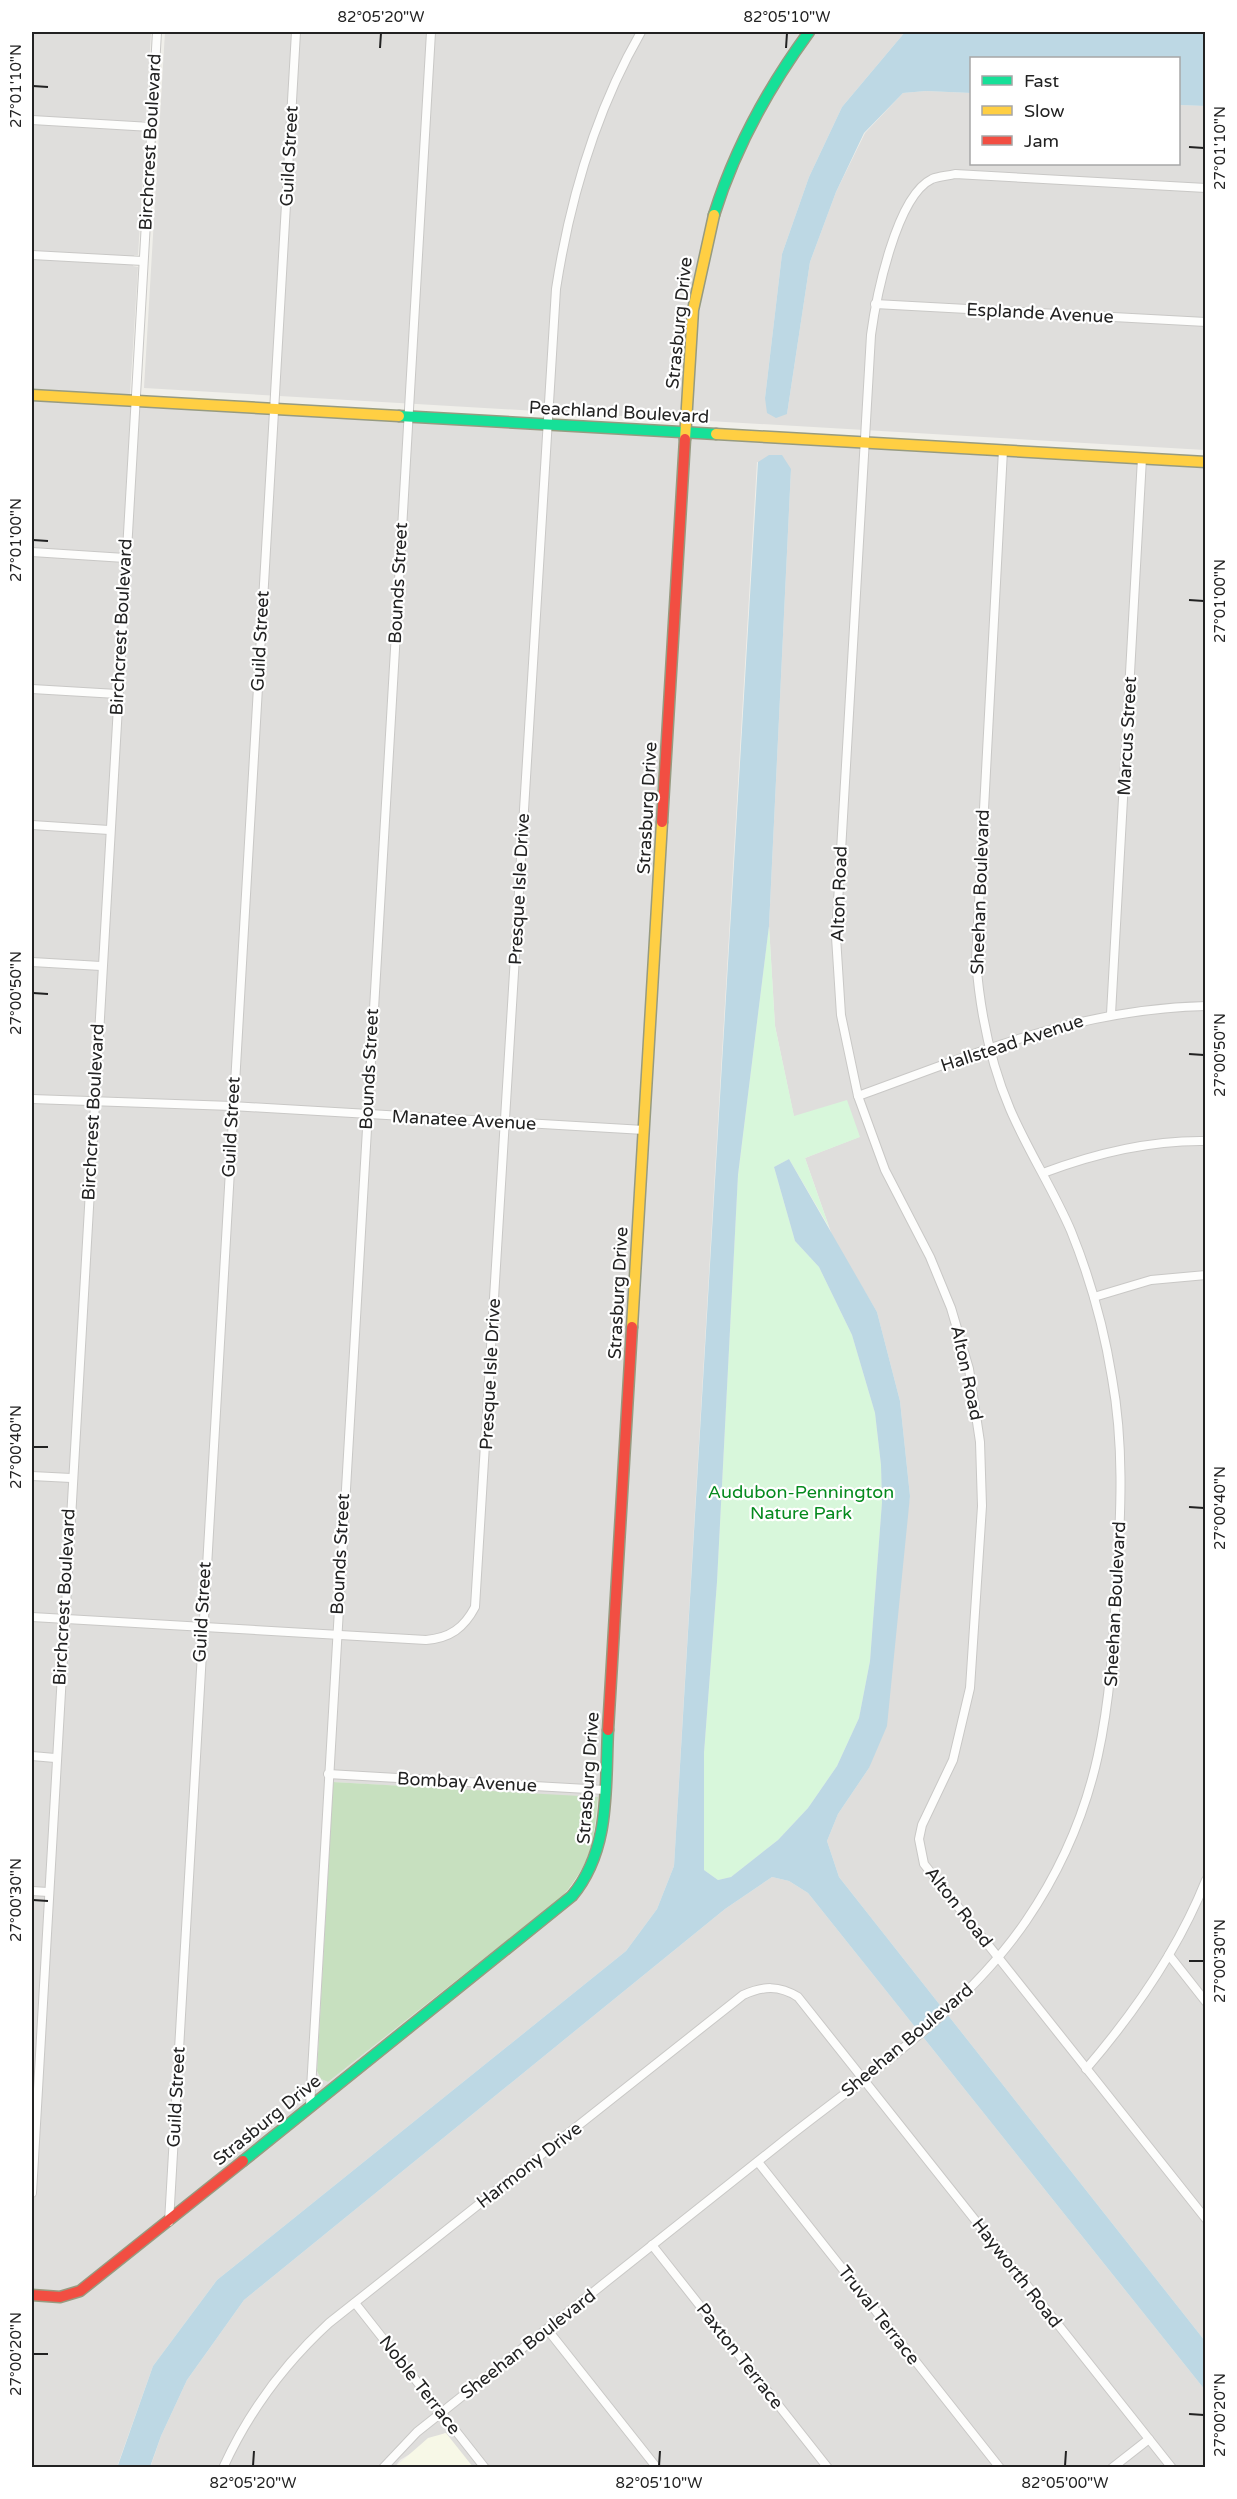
<svg xmlns="http://www.w3.org/2000/svg" width="1237" height="2499" font-family="'Varela Round',sans-serif">
<style>
.residential{fill:#dfdedc;fill-rule:evenodd}
.education{fill:#f7f8e7}
.forest{fill:#c7e0bf}
.park{fill:#d8f7db}
.water{fill:#bdd8e4}
.lines{fill:none;stroke-linecap:round;stroke-linejoin:round}
.street-casing{stroke:#c9c8c6;stroke-width:10}
.fast-casing{stroke:#979b80;stroke-width:13}
.slow-casing{stroke:#979b80;stroke-width:13}
.jam-casing{stroke:#979b80;stroke-width:13}
.street{stroke:#fdfdfc;stroke-width:8}
.fast{stroke:#16e098;stroke-width:10}
.slow{stroke:#ffcf43;stroke-width:10}
.jam{stroke:#f24e42;stroke-width:10}
.ticks{fill:none;stroke:#222;stroke-width:2}
.labels{text-anchor:middle;stroke-width:4.5;stroke-linejoin:round;paint-order:stroke}
.street-label{font-size:18px;fill:#222;stroke:#fff}
.park-label{font-size:18px;fill:#058a1e;stroke:#fff}
.neatline{fill:none;stroke:#222;stroke-width:2}
.ticks-label{font-size:15px;text-anchor:middle;fill:#222}
</style>
<rect width="100%" height="100%" fill="#f0efea"/>
<g class="residential">
<polygon points="32,32 151,32 146,121 142,121 141,132 146,132 138,255 134,255 133,266 138,267 130,395 32,389"/>
<polygon points="165,32 905,32 842,107 809,177 782,254 765,398 787,414 810,262 836,192 865,133 903,93 926,91 971,93 972,164 1178,164 1179,105 1205,106 1205,450 144,388"/>
<path d="M32,400l1173,68v1873l-366,-464 -12,-36 11,-27 31,-46 41,-272 -10,-95 -23,-89 -44,-74 -28,-80 54,-21 -65,-20 -19,-91 -6,-100 22,-457 -34,-7 -83,1404 -17,43 -31,42 -409,329 -64,86 -36,101h-85zM333,1782l265,16 -4,44 -12,32 -20,23 -234,185 -7,-3 -4,-8z"/>
<polygon points="772,1877 789,1881 808,1893 1205,2390 1205,2467 473,2468 445,2433 400,2460 395,2467 150,2468 161,2436 187,2380 244,2300 725,1909"/>
</g>
<polygon class="education" points="446,2433 473,2467 395,2467 428,2438"/>
<path class="forest" d="M333,1782l265,15c-4,46 -6,64 -36,100l-234,185 -7,-3 -4,-8z"/>
<polygon class="park" points="769,926 775,1026 794,1116 847,1100 860,1137 805,1158 829,1227 789,1159 774,1167 795,1241 819,1267 852,1335 875,1413 881,1465 882,1502 870,1661 859,1718 837,1766 808,1808 778,1840 731,1877 718,1880 704,1870 704,1753 717,1582 738,1175"/>
<g class="water">
<polygon points="905,32 1205,32 1205,106 1179,105 1178,58 972,58 971,93 926,91 903,93 864,133 836,192 810,262 787,414 776,418 767,413 765,398 782,254 809,177 842,107"/>
<polygon points="769,455 782,455 791,469 769,926 738,1175 717,1582 704,1753 704,1870 718,1880 731,1877 778,1840 808,1808 837,1766 859,1718 870,1661 882,1502 881,1465 875,1413 852,1335 819,1267 795,1241 774,1167 789,1159 877,1312 900,1401 910,1496 887,1726 869,1768 838,1814 827,1841 839,1877 1205,2341 1205,2390 808,1893 789,1881 772,1877 725,1909 244,2300 187,2380 161,2436 150,2467 117,2468 153,2366 217,2280 626,1951 657,1909 674,1866 758,462"/>
</g>
<g class="lines">
<g class="street-casing">
<g id="street">
<polyline points="32,120 151,127"/>
<path d="M1206,188l-251,-14c-7,2 -16,2 -23,5 -36,17 -56,119 -61,156l-35,602 5,78 17,81 27,74 45,87 21,51 18,61 11,73 2,64 -12,182 -17,72 -31,65 -3,14 5,25 282,355"/>
<polyline points="32,255 143,261"/>
<polyline points="875,304 1206,322"/>
<polyline points="32,552 125,558"/>
<polyline points="32,689 117,694"/>
<polyline points="32,825 109,830"/>
<polyline points="32,962 101,966"/>
<polyline points="1111,1014 1142,458"/>
<path d="M858,1096c119,-43 219,-87 348,-90"/>
<polyline points="32,1099 232,1106 644,1130"/>
<path d="M1043,1173c53,-20 106,-33 163,-32"/>
<polyline points="1094,1297 1151,1280 1206,1275"/>
<polyline points="32,1476 71,1478"/>
<path d="M32,1617l394,23c24,-2 38,-12 49,-33l81,-1318c14,-91 39,-177 85,-257"/>
<polyline points="32,1756 55,1758"/>
<polyline points="328,1774 605,1790"/>
<polyline points="32,1891 48,1892"/>
<polyline points="1169,1955 1206,2002"/>
<path d="M1086,2069c49,-57 92,-119 120,-189"/>
<polyline points="310,2106 431,32"/>
<polyline points="758,2162 1000,2468"/>
<polyline points="32,2193 157,32"/>
<polyline points="169,2222 296,32"/>
<polyline points="652,2245 828,2468"/>
<polyline points="355,2303 485,2468"/>
<polyline points="547,2329 657,2468"/>
<path d="M223,2468c26,-57 60,-103 106,-145l414,-328c20,-9 36,-10 55,2l374,471"/>
<path d="M383,2468l34,-36c123,-98 246,-195 369,-293 84,-66 179,-129 240,-218 77,-113 84,-212 91,-344 4,-67 7,-133 -5,-199 -8,-50 -22,-100 -41,-147 -18,-42 -43,-80 -61,-122 -20,-47 -30,-97 -34,-149l27,-510"/>
<polyline points="1112,2468 1149,2439"/>
</g>
</g>
<g class="fast-casing">
<g id="fast">
<path d="M714,215c21,-67 54,-127 95,-183"/>
<polyline points="399,416 716,434"/>
<path d="M243,2161l329,-265c39,-47 33,-108 36,-166"/>
</g>
</g>
<g class="slow-casing">
<g id="slow">
<polyline points="32,395 399,416"/>
<polyline points="716,434 1206,462"/>
<polyline points="685,439 693,310 714,215"/>
<polyline points="632,1327 662,822"/>
</g>
</g>
<g class="jam-casing">
<g id="jam">
<polyline points="662,822 685,439"/>
<polyline points="608,1730 632,1327"/>
<polyline points="32,2295 60,2297 80,2291 243,2161"/>
</g>
</g>
<use href="#street" class="street"/>
<use href="#fast" class="fast"/>
<use href="#slow" class="slow"/>
<use href="#jam" class="jam"/>
</g>
<path class="ticks" d="M380,48l1,-15M786,48l1,-15M33,86l15,1M1189,147l15,1M33,540l15,1M1189,600l15,1M33,993l15,1M1189,1054l15,1M33,1447h15M1189,1507l15,1M33,1900l15,1M1189,1961h15M33,2354h15M1189,2414l15,1M253,2466l1,-15M659,2466l1,-15M1065,2466l1,-15"/>
<g class="labels">
<g class="street-label">
<text transform="translate(150 142) rotate(-87)" y="6">Birchcrest Boulevard</text>
<text transform="translate(289 156) rotate(-87)" y="6">Guild Street</text>
<text transform="translate(1040 313) rotate(3)" y="6">Esplande Avenue</text>
<text transform="translate(679 323) rotate(-84)" y="6">Strasburg Drive</text>
<text transform="translate(619 412) rotate(3)" y="6">Peachland Boulevard</text>
<text transform="translate(398 583) rotate(-87)" y="6">Bounds Street</text>
<text transform="translate(121 627) rotate(-87)" y="6">Birchcrest Boulevard</text>
<text transform="translate(260 641) rotate(-87)" y="6">Guild Street</text>
<text transform="translate(1127 736) rotate(-87)" y="6">Marcus Street</text>
<text transform="translate(647 808) rotate(-87)" y="6">Strasburg Drive</text>
<text transform="translate(519 889) rotate(-87)" y="6">Presque Isle Drive</text>
<text transform="translate(980 892) rotate(-88)" y="6">Sheehan Boulevard</text>
<text transform="translate(839 894) rotate(-88)" y="6">Alton Road</text>
<text transform="translate(1012 1043) rotate(-18)" y="6">Hallstead Avenue</text>
<text transform="translate(369 1069) rotate(-87)" y="6">Bounds Street</text>
<text transform="translate(93 1112) rotate(-87)" y="6">Birchcrest Boulevard</text>
<text transform="translate(464 1120) rotate(3)" y="6">Manatee Avenue</text>
<text transform="translate(231 1127) rotate(-87)" y="6">Guild Street</text>
<text transform="translate(618 1293) rotate(-87)" y="6">Strasburg Drive</text>
<text transform="translate(967 1373) rotate(78)" y="6">Alton Road</text>
<text transform="translate(490 1374) rotate(-87)" y="6">Presque Isle Drive</text>
<text transform="translate(340 1554) rotate(-87)" y="6">Bounds Street</text>
<text transform="translate(64 1597) rotate(-87)" y="6">Birchcrest Boulevard</text>
<text transform="translate(1115 1604) rotate(-87)" y="6">Sheehan Boulevard</text>
<text transform="translate(202 1612) rotate(-87)" y="6">Guild Street</text>
<text transform="translate(588 1778) rotate(-86)" y="6">Strasburg Drive</text>
<text transform="translate(467 1782) rotate(3)" y="6">Bombay Avenue</text>
<text transform="translate(959 1907) rotate(52)" y="6">Alton Road</text>
<text transform="translate(907 2040) rotate(-40)" y="6">Sheehan Boulevard</text>
<text transform="translate(176 2097) rotate(-87)" y="6">Guild Street</text>
<text transform="translate(267 2120) rotate(-39)" y="6">Strasburg Drive</text>
<text transform="translate(529 2165) rotate(-38)" y="6">Harmony Drive</text>
<text transform="translate(1017 2273) rotate(52)" y="6">Hayworth Road</text>
<text transform="translate(879 2315) rotate(52)" y="6">Truval Terrace</text>
<text transform="translate(528 2344) rotate(-38)" y="6">Sheehan Boulevard</text>
<text transform="translate(740 2356) rotate(52)" y="6">Paxton Terrace</text>
<text transform="translate(420 2385) rotate(52)" y="6">Noble Terrace</text>
</g>
<g class="park-label">
<text x="801" y="1498">Audubon-Pennington<tspan x="801" dy="21">Nature Park</tspan></text>
</g>
</g>
<rect width="1237" height="2499" fill="none" stroke="#ffffff" stroke-width="66"/>
<rect x="970" y="57" width="210" height="108" fill="#ffffff" stroke="#a7a7a7" stroke-width="1.5"/>
<rect x="982" y="76" width="30" height="9" fill="#16e098" stroke="#a7a7a7" stroke-width="1.5"/>
<text x="1024" y="87" font-size="18" fill="#222222">Fast</text>
<rect x="982" y="106" width="30" height="9" fill="#ffcf43" stroke="#a7a7a7" stroke-width="1.5"/>
<text x="1024" y="117" font-size="18" fill="#222222">Slow</text>
<rect x="982" y="136" width="30" height="9" fill="#f24e42" stroke="#a7a7a7" stroke-width="1.5"/>
<text x="1024" y="147" font-size="18" fill="#222222">Jam</text>
<rect x="33" y="33" width="1171" height="2433" class="neatline"/>
<g class="ticks-label">
<text x="381" y="22">82°05'20"W</text>
<text x="787" y="22">82°05'10"W</text>
<text transform="translate(16 86) rotate(-90)" y="5">27°01'10"N</text>
<text transform="translate(1220 148) rotate(-90)" y="5">27°01'10"N</text>
<text transform="translate(16 540) rotate(-90)" y="5">27°01'00"N</text>
<text transform="translate(1220 601) rotate(-90)" y="5">27°01'00"N</text>
<text transform="translate(16 993) rotate(-90)" y="5">27°00'50"N</text>
<text transform="translate(1220 1055) rotate(-90)" y="5">27°00'50"N</text>
<text transform="translate(16 1447) rotate(-90)" y="5">27°00'40"N</text>
<text transform="translate(1220 1508) rotate(-90)" y="5">27°00'40"N</text>
<text transform="translate(16 1900) rotate(-90)" y="5">27°00'30"N</text>
<text transform="translate(1220 1961) rotate(-90)" y="5">27°00'30"N</text>
<text transform="translate(16 2354) rotate(-90)" y="5">27°00'20"N</text>
<text transform="translate(1220 2415) rotate(-90)" y="5">27°00'20"N</text>
<text x="253" y="2488">82°05'20"W</text>
<text x="659" y="2488">82°05'10"W</text>
<text x="1065" y="2488">82°05'00"W</text>
</g>
</svg>
